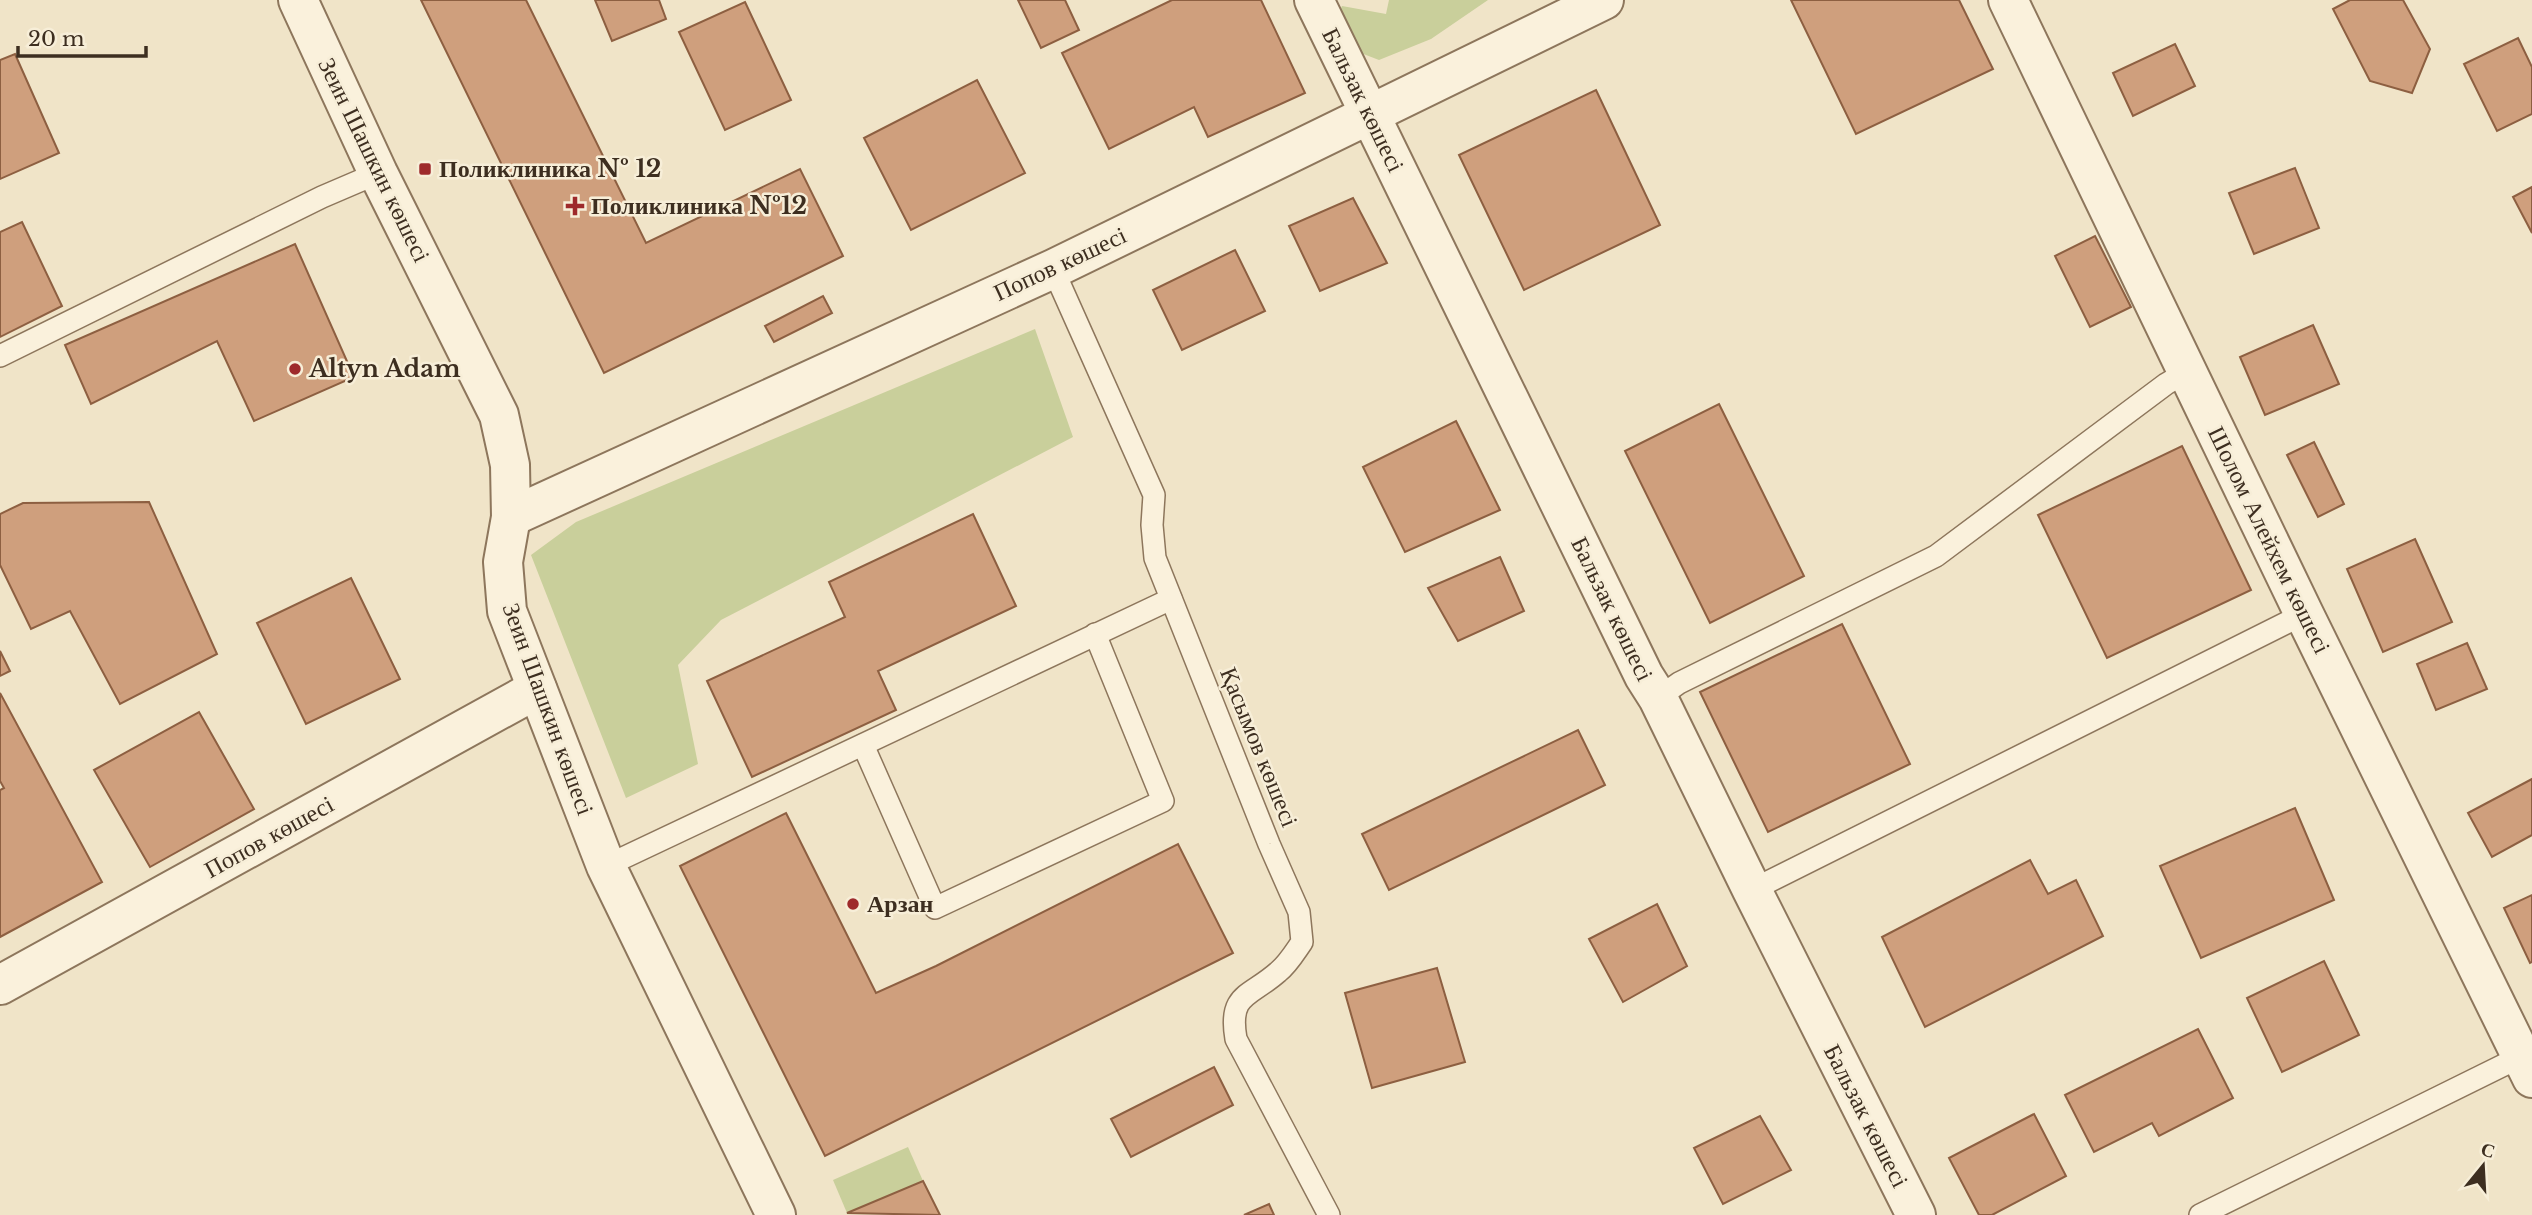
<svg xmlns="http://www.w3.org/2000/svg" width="2532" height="1215" font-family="'Libre Baskerville',serif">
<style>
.green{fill:#c9cf9b}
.building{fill:#cf9f7d;stroke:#8d5f41;stroke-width:2}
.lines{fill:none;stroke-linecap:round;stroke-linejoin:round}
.service-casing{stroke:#8d765c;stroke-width:24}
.minor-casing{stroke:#8d765c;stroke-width:42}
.tertiary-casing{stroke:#8d765c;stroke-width:42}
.service{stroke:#faf1dc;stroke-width:21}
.minor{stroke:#faf1dc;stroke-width:38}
.tertiary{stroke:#faf1dc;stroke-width:38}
.poi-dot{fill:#9e2a2b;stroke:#f7eed8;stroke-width:2.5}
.labels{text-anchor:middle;stroke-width:5;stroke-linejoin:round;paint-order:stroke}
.street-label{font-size:24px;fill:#3d2e20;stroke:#f7eed8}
.poi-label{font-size:24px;font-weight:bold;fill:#3d2e20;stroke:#f7eed8;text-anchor:start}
</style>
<rect width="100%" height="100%" fill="#f0e4c8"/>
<g class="green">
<polygon points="1389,0 1488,0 1431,39 1379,60 1327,40 1342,6 1386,14"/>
<polygon points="1035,329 1073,437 721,620 678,665 698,764 626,798 531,555 576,522"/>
<polygon points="908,1147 923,1181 847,1213 833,1180"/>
</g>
<g class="building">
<polygon points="421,0 526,0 646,243 800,169 843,256 604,373"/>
<polygon points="595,0 659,0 666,19 612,41"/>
<polygon points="1018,0 1065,0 1079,30 1041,48"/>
<polygon points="1172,0 1261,0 1305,93 1208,137 1194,107 1109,149 1062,53"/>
<polygon points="1791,0 1959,0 1993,69 1856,134"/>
<polygon points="2350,0 2403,0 2430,49 2412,93 2370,81 2333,9"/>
<polygon points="745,2 791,100 725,130 679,32"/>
<polygon points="2518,38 2532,67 2532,114 2497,131 2464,64"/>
<polygon points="2175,44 2195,86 2133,116 2113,73"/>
<polygon points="15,54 59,153 0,179 0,60"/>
<polygon points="977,80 1025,173 911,230 864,138"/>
<polygon points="1596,90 1660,225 1524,290 1459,155"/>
<polygon points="2295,168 2319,228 2254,254 2229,193"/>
<polygon points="2532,187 2532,233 2513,197"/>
<polygon points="1353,198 1387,263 1320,291 1289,226"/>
<polygon points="22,222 62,306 0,337 0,232"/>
<polygon points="2095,236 2131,307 2090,327 2055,256"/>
<polygon points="295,244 354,377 254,421 217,341 91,404 65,345"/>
<polygon points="1235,250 1265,311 1182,350 1153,290"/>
<polygon points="823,296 832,313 774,342 765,326"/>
<polygon points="2313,325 2339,384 2265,415 2240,357"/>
<polygon points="1719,404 1804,576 1710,623 1625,451"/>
<polygon points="1456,421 1500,510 1405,552 1363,467"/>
<polygon points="2314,442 2344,504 2318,517 2287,455"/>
<polygon points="2182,446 2251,590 2107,658 2038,515"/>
<polygon points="149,502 217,654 120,704 70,611 31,629 0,565 0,514 23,503"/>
<polygon points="973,514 1016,606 878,671 896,710 752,777 707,681 845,617 829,582"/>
<polygon points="2415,539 2452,622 2383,652 2347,569"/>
<polygon points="1500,557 1524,611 1458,641 1428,588"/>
<polygon points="351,578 400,679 306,724 257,623"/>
<polygon points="1842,624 1910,764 1768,832 1700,692"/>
<polygon points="2467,643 2487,689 2436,710 2417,664"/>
<polygon points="0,651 10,671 0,676"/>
<polygon points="0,693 102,882 0,937 0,790 4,788 0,781"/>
<polygon points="199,712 254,809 150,867 94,770"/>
<polygon points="1578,730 1605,785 1389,890 1362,834"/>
<polygon points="2532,779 2532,835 2492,857 2468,813"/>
<polygon points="2295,808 2334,900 2201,958 2160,866"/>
<polygon points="786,813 876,993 936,966 1178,844 1233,953 825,1156 680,866"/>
<polygon points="2030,860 2048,894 2076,880 2103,936 1925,1027 1882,937"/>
<polygon points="2532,895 2532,962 2530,963 2504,908"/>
<polygon points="1657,904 1687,966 1623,1002 1589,939"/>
<polygon points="2324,961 2359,1035 2282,1072 2247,998"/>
<polygon points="1437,968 1465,1062 1372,1088 1345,993"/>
<polygon points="2198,1029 2233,1098 2159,1136 2152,1123 2094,1152 2065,1095"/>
<polygon points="1214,1067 1233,1105 1131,1157 1111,1119"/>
<polygon points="2034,1114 2066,1176 1992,1215 1979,1215 1949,1158"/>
<polygon points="1760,1116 1791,1170 1723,1204 1694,1148"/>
<polygon points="923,1181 940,1215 847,1213"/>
<polygon points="1269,1204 1274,1215 1244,1215"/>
</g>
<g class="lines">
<g class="service-casing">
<g id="service">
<path d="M1053,269l101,226 -2,30 3,33 114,286 30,68 3,30c-7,10 -14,22 -24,30 -28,25 -50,21 -42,67l93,176"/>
<polyline points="0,356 322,197 378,173"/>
<polyline points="1658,698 1679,683 1936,556 2166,384 2188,371"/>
<polyline points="863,745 935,908 1163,801 1095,634"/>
<polyline points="606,866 1171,599"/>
<polyline points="1752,890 2304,614"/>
<polyline points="2200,1215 2522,1056"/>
</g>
</g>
<g class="minor-casing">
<g id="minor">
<polyline points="1314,0 1644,676 1658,698 1752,890 1916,1215"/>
<polyline points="2008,0 2304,614 2532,1078"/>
<polyline points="0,985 537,689"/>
</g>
</g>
<g class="tertiary-casing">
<g id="tertiary">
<polyline points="298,0 378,173 499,415 510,465 511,517 503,562 507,611 606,866 776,1215"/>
<polyline points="511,517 1053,269 1604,0"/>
</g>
</g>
<use href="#service" class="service"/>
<use href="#minor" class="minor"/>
<use href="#tertiary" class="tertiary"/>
</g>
<g class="poi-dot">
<rect x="418" y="162" width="14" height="14" rx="3.5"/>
<path d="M571.5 195.5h7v7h7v7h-7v7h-7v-7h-7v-7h7z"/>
<circle cx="295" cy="369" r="7"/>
<circle cx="853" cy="904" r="7"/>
</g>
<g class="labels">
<g class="street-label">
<text transform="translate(1363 100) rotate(64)" y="8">Бальзак көшесі</text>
<text transform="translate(374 160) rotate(64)" y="8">Зеин Шашкин көшесі</text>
<text transform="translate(1060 264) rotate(-25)" y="8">Попов көшесі</text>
<text transform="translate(2269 540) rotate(64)" y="8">Шолом Алейхем көшесі</text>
<text transform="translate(1612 609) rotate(64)" y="8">Бальзак көшесі</text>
<text transform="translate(548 709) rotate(70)" y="8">Зеин Шашкин көшесі</text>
<text transform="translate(1259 747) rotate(68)" y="8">Қасымов көшесі</text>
<text transform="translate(269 837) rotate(-29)" y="8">Попов көшесі</text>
<text transform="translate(1866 1116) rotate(63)" y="8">Бальзак көшесі</text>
</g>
<g class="poi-label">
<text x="439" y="177">Поликлиника № 12</text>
<text x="591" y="214">Поликлиника №12</text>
<text x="309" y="377">Altyn Adam</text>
<text x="867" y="912">Арзан</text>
</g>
</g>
<g transform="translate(2483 1166) rotate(18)" stroke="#f7eed8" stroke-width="5" paint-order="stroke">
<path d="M0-5L12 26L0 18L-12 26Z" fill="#3d2e20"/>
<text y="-10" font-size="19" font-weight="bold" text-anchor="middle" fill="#3d2e20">С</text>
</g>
<path d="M18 46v10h128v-10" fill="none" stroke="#3d2e20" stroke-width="3.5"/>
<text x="28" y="46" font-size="21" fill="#3d2e20" stroke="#f7eed8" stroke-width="5" paint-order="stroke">20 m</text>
</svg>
